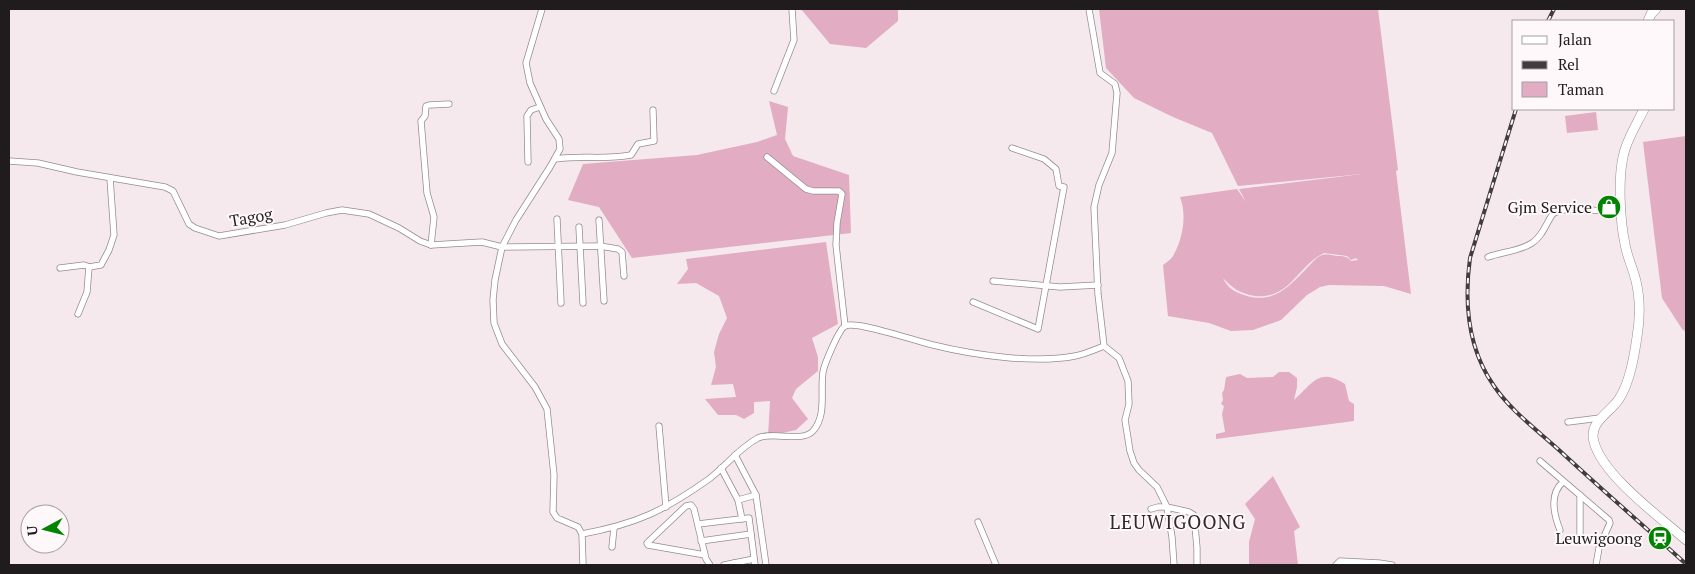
<svg xmlns="http://www.w3.org/2000/svg" width="1695" height="574" font-family="'PT Serif',serif">
<style>
.green{fill:#e2acc2;fill-rule:evenodd}
.lines{fill:none;stroke-linecap:round;stroke-linejoin:round}
.minor-casing{stroke:#968b8f;stroke-width:7}
.primary-casing{stroke:#968b8f;stroke-width:10}
.minor{stroke:#fff;stroke-width:5.5}
.primary{stroke:#fff;stroke-width:9}
.rail-casing{stroke:#413c3e;stroke-width:4}
.rail{stroke:#fff8fa;stroke-width:2;stroke-dasharray:5.5;stroke-linecap:butt}
.labels{text-anchor:middle;stroke-width:4;stroke-linejoin:round;paint-order:stroke}
.poi-label{font-size:16px;fill:#201c1e;stroke:#fff8fa;text-anchor:end}
.street-label{font-size:16px;fill:#201c1e;stroke:#fff8fa}
.quarter-label{font-size:19px;letter-spacing:1px;fill:#31282b;stroke:#fff8fa}
</style>
<rect width="100%" height="100%" fill="#f5e9ed"/>
<g class="green">
<polygon points="801,9 898,9 898,21 866,48 830,44"/>
<path d="M1099,9h279l20,161 -2,1 15,123 -27,-8 -55,-1 -9,2 -13,8 -26,25 -28,10 -22,1 -22,-8 -41,-7 -5,-51c4,-3 9,-6 11,-11 9,-16 13,-40 6,-57l57,-8 9,13 -7,-13 123,-15 -124,12 -26,-53 -39,-16 -39,-19 -28,-30zM1324,253l23,3 4,4 5,-2 2,2 -7,1c-4,-5 -8,-5 -14,-5 -5,-1 -11,-2 -15,-1 -6,2 -10,8 -15,13 -18,19 -35,37 -63,27 -10,-3 -17,-8 -21,-17 8,9 17,16 32,18 36,3 42,-30 69,-43z"/>
<polygon points="769,101 788,107 785,139 793,156 849,175 851,233 632,258 599,207 568,200 583,164 697,155 757,142 777,135"/>
<polygon points="1596,112 1598,130 1567,133 1565,116"/>
<polygon points="1686,136 1686,332 1682,329 1662,298 1643,142"/>
<polygon points="826,242 838,324 812,338 818,357 818,371 796,389 792,398 808,419 796,430 768,436 770,401 754,402 754,413 744,419 736,415 718,415 705,399 736,397 733,384 711,385 716,367 714,352 719,334 727,318 719,296 696,283 677,284 688,269 686,259"/>
<path d="M1279,372h10l8,6v9l-3,13c19,-17 25,-33 51,-16l4,17 5,3v17l-138,18v-5l9,-2 -3,-18 2,-8 -3,-2 2,-4 -1,-7 2,-3 2,-13 14,-3 7,4 26,-1z"/>
<polygon points="1273,476 1300,527 1294,531 1298,565 1237,565 1249,564 1249,542 1255,519 1245,504"/>
</g>
<g class="lines">
<g class="minor-casing">
<g id="minor">
<polyline points="1089,9 1100,73 1115,84 1117,93 1112,153 1099,185 1094,207 1098,294 1104,346 1119,358 1128,381 1129,404 1125,420 1130,451 1134,463 1139,470 1157,487 1167,507 1189,512 1194,515 1197,548 1197,565"/>
<polyline points="774,91 794,40 792,9"/>
<polyline points="767,157 806,189 813,191 839,191 842,194 837,223 836,245 845,326"/>
<path d="M555,159c25,-4 51,1 76,-4l7,-11 16,-3 -1,-31"/>
<polyline points="9,161 38,163 77,172 165,187 173,191 189,224 195,228 219,236 285,225 326,213 342,210 369,214 399,228 420,241 431,245 482,242 502,247 495,280 493,300 494,323 502,344 535,387 547,409 554,475 553,512 557,518 578,527 582,534 583,565"/>
<polyline points="528,162 527,116 531,110 540,107"/>
<polyline points="557,219 561,303"/>
<polyline points="599,220 604,301"/>
<polyline points="579,227 583,303"/>
<polyline points="431,245 434,217 427,193 421,121 425,116 426,106 429,105 449,104"/>
<polyline points="502,247 516,220 550,167 560,149 559,139 546,119 530,83 526,63 542,9"/>
<polyline points="502,247 600,246 618,249 622,252 624,276"/>
<path d="M1488,257c14,-5 32,-6 44,-14 10,-6 14,-19 20,-28 9,-11 55,-3 69,-2"/>
<polyline points="60,268 84,265 90,267"/>
<polyline points="993,281 1060,287 1098,285"/>
<polyline points="973,302 1038,329 1064,187 1059,186 1056,169 1044,159 1012,148"/>
<polyline points="78,314 87,292 89,267 101,265 109,250 114,235 110,178"/>
<polyline points="1568,422 1600,418"/>
<polyline points="659,426 666,507"/>
<polyline points="735,455 756,495 766,565"/>
<polyline points="1540,461 1609,520 1610,523 1599,548 1596,565"/>
<polyline points="721,468 738,500 756,495"/>
<polyline points="1580,495 1580,536"/>
<polyline points="738,500 742,519"/>
<polyline points="1151,509 1158,507 1167,507 1172,537 1174,565"/>
<polyline points="978,522 996,565"/>
<polyline points="698,524 749,518 755,565"/>
<path d="M1560,530c-6,-15 -11,-36 3,-48"/>
<path d="M582,534c54,-10 82,-23 127,-55 17,-13 30,-31 49,-41 15,-7 44,5 55,-7 14,-16 7,-39 10,-59 1,-7 16,-43 22,-46 11,-6 73,16 88,19 41,10 101,19 142,11 10,-2 19,-6 29,-10"/>
<polyline points="701,541 751,534"/>
<polyline points="612,547 614,528"/>
<polyline points="705,555 648,545 647,543 686,506 691,505 694,509 706,559 710,565"/>
<polyline points="734,563 754,559"/>
<polyline points="724,565 734,563 734,565"/>
<polyline points="1336,565 1340,561 1379,563 1392,565"/>
</g>
</g>
<g class="primary-casing">
<g id="primary">
<polyline points="1648,21 1651,14 1656,9"/>
<path d="M1644,109c-7,15 -18,31 -21,48 -5,23 -3,64 2,87 2,13 8,24 11,37 4,17 4,38 1,56 -3,20 -7,45 -18,62 -9,14 -31,23 -25,43 9,34 66,75 92,98"/>
</g>
</g>
<use href="#minor" class="minor"/>
<use href="#primary" class="primary"/>
<g class="rail-casing">
<g id="rail">
<polyline points="1548,21 1554,9"/>
<path d="M1516,109l-46,149c-6,44 -2,91 24,128 17,25 43,44 65,64 42,39 85,76 127,114"/>
</g>
</g>
<use href="#rail" class="rail"/>
</g>
<defs>
<g id="shop-disc" transform="scale(1.25)"><circle r="9.5" fill="#028402" stroke="#fff8fa"/><path d="M-5-2.5h2.3a2.7 3.5 0 0 1 5.4 0H5L5.5 6h-11ZM-1.5-2.5h3a1.5 2.3 0 0 0-3 0Z" fill="#fff"/></g>
<g id="station-disc" transform="scale(1.25)"><circle r="9.5" fill="#028402" stroke="#fff8fa"/><path d="M-3-6H3Q5-6 5-4V2Q5 4 3 4L4.5 6H3L1.5 4h-3L-3 6H-4.5L-3 4Q-5 4-5 2V-4Q-5-6-3-6ZM-3.5-4v3h7v-3ZM-3.5 1v1.5H-2V1ZM2 1v1.5H3.5V1Z" fill="#fff"/></g>
</defs>
<g fill-rule="evenodd">
<use href="#shop-disc" x="1609" y="207"/>
<use href="#station-disc" x="1660" y="538"/>
</g>
<g class="labels">
<g class="poi-label">
<text x="1592" y="213">Gjm Service</text>
<text x="1642" y="544">Leuwigoong</text>
</g>
<g class="street-label">
<text transform="translate(251 217) rotate(-10)" y="6">Tagog</text>
</g>
<g class="quarter-label">
<text x="1178" y="529">LEUWIGOONG</text>
</g>
</g>
<rect width="1695" height="574" fill="none" stroke="#201c1e" stroke-width="20"/>
<rect x="1512" y="20" width="162" height="90" fill="#fff8fa" stroke="#a6a0a2"/>
<rect x="1522" y="36" width="25" height="8" fill="#ffffff" stroke="#a6a0a2"/>
<text x="1558" y="45" font-size="15" fill="#201c1e">Jalan</text>
<rect x="1522" y="61" width="25" height="8" fill="#413c3e" stroke="#a6a0a2"/>
<text x="1558" y="70" font-size="15" fill="#201c1e">Rel</text>
<rect x="1522" y="82" width="25" height="15" fill="#e2acc2" stroke="#a6a0a2"/>
<text x="1558" y="95" font-size="15" fill="#201c1e">Taman</text>
<g transform="translate(45 529) rotate(263)"><circle r="24" fill="#fff8fa" stroke="#a6a0a2"/>
<path d="M0-4L9 19L0 12L-9 19Z" fill="#028402"/>
<text y="-8" font-size="14" font-weight="bold" text-anchor="middle" fill="#201c1e">U</text>
</g>
</svg>
